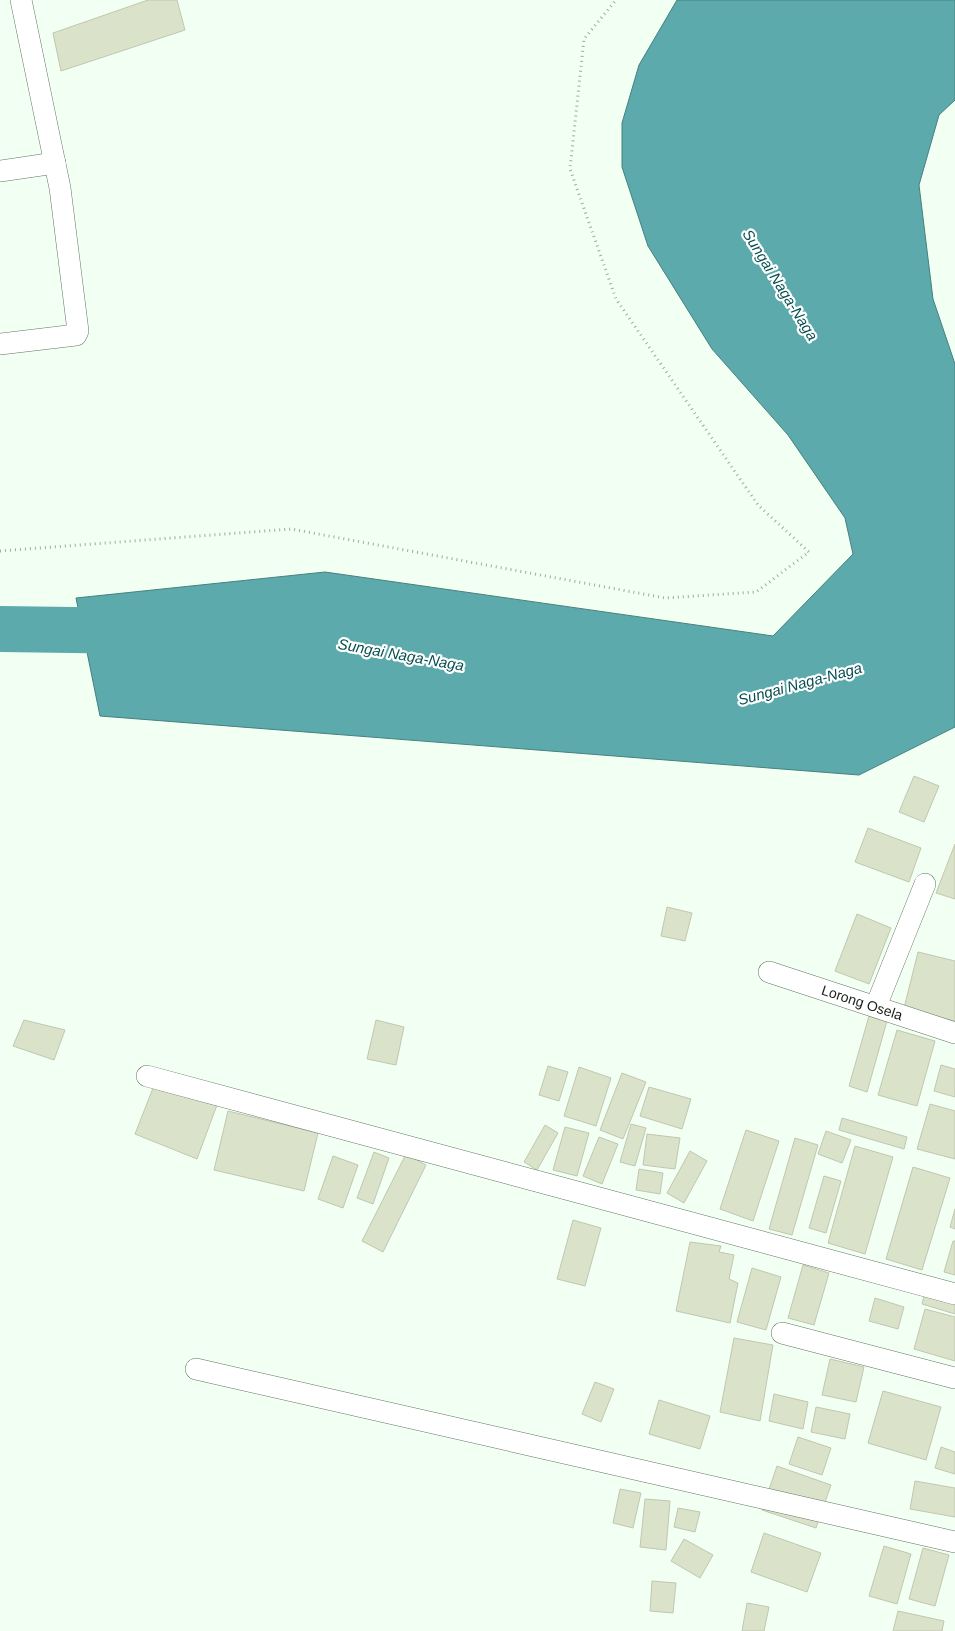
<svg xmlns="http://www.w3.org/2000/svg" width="955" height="1631" font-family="Helvetica,sans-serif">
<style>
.water{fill:#5caaab;stroke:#47807f}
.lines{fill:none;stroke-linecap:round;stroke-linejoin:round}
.river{stroke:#5caaab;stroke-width:46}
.building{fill:#dbe2ca;stroke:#c1c7af}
.minor-casing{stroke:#637564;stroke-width:22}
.path{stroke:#a0aaa0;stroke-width:3;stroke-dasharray:1 4;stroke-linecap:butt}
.minor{stroke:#fff;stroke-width:21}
.labels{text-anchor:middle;stroke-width:4.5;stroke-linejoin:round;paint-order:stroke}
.street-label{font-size:14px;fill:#171e17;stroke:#fff}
.water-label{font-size:15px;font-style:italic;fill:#064f51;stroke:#fff}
</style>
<rect width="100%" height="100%" fill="#f2fff3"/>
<polygon class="water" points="677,0 955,0 955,100 939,115 919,185 933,299 955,364 955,727 859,775 100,716 76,598 325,572 773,636 853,554 845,518 788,435 712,349 648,246 622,167 622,123 639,65"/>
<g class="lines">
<polyline class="river" points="0,629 145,631"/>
</g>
<g class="building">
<polygon points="148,0 177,0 185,30 61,71 53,33"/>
<polygon points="914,776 939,786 924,822 899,812"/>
<polygon points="868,828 921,848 909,882 855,862"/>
<polygon points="955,844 955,899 936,893"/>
<polygon points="667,907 692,913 685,941 661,936"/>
<polygon points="857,914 891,928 869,984 835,971"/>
<polygon points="918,952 955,961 955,1021 904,1008"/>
<polygon points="869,1016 887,1021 867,1092 849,1086"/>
<polygon points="24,1020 65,1030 54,1060 13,1046"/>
<polygon points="376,1020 404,1027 396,1065 367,1059"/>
<polygon points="897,1030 935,1041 917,1106 878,1095"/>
<polygon points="941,1065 955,1069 955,1097 934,1091"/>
<polygon points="548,1066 568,1072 559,1101 539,1095"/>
<polygon points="579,1067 611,1078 596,1126 564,1116"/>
<polygon points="622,1073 646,1082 623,1139 600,1130"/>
<polygon points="155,1083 217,1105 197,1159 135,1134"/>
<polygon points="649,1087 691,1099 682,1129 640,1116"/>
<polygon points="930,1104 955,1111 955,1159 917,1149"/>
<polygon points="228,1111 318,1133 304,1191 214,1170"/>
<polygon points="842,1118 907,1137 904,1149 839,1130"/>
<polygon points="631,1124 646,1128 635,1166 620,1162"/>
<polygon points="545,1125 558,1133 537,1170 524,1162"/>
<polygon points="565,1127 589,1133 577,1176 553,1170"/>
<polygon points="746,1130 779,1141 753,1221 720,1209"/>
<polygon points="826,1131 851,1140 842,1163 818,1154"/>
<polygon points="647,1134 680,1138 675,1169 643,1165"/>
<polygon points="599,1137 618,1144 602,1184 583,1176"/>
<polygon points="795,1138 818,1145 792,1235 769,1229"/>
<polygon points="855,1146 893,1157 865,1254 828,1243"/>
<polygon points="690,1151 707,1161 684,1203 667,1193"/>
<polygon points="374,1152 389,1158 373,1204 357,1198"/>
<polygon points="406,1154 426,1165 383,1252 362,1241"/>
<polygon points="333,1156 358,1165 343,1208 318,1199"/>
<polygon points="913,1167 950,1178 922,1270 886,1259"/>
<polygon points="639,1169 663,1173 660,1194 636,1190"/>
<polygon points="824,1176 841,1181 826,1233 809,1228"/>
<polygon points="955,1209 955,1229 950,1227"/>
<polygon points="573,1220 601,1228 585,1286 557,1279"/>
<polygon points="953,1241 955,1241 955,1275 944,1272"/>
<polygon points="690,1242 721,1246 719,1252 734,1255 729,1279 738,1283 730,1323 676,1311"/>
<polygon points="803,1265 829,1273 814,1325 788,1318"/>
<polygon points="752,1268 781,1277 766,1330 737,1322"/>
<polygon points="926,1288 955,1297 955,1314 922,1304"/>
<polygon points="875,1298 904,1307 898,1329 869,1321"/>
<polygon points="925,1309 955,1317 955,1361 914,1349"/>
<polygon points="734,1338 773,1345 760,1421 720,1412"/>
<polygon points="830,1359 864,1367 856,1402 822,1395"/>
<polygon points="595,1382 614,1389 601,1422 582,1414"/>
<polygon points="883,1391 941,1407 926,1460 868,1443"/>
<polygon points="774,1394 808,1402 803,1429 769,1421"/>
<polygon points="659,1400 710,1416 700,1449 649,1434"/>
<polygon points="816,1407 850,1414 845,1439 811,1432"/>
<polygon points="798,1437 831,1448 822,1475 789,1464"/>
<polygon points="941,1447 955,1452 955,1474 935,1468"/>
<polygon points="777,1466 831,1485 816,1528 762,1510"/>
<polygon points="915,1481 955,1488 955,1517 910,1509"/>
<polygon points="620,1489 641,1493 633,1528 613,1523"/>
<polygon points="645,1499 670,1501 666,1550 640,1547"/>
<polygon points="678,1508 700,1512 695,1532 674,1527"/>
<polygon points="764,1533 821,1553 807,1592 751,1572"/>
<polygon points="684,1539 713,1555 700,1578 671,1561"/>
<polygon points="884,1546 911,1554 897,1604 869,1596"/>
<polygon points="923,1548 949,1555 935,1606 909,1599"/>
<polygon points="652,1581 676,1583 673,1613 650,1611"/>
<polygon points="747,1603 769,1607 764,1631 742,1631"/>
<polygon points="898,1611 944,1621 942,1631 893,1631"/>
</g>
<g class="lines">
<g class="minor-casing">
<g id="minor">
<polyline points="0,171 55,163"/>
<polyline points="0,344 76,335 78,331 60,188 21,0"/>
<path id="s1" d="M769,972l186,61"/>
<polyline points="876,1006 925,884"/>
<polyline points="147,1076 955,1294"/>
<polyline points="782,1333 955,1378"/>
<polyline points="196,1369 955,1542"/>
</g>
</g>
<polyline class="path" points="0,551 291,529 665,598 756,592 809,552 758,505 616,299 570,169 584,39 616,0"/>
<use href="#minor" class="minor"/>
</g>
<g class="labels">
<g class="street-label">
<text dy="5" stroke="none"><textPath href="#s1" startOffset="98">Lorong Osela</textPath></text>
</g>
<g class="water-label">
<text transform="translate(780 285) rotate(58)" y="5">Sungai Naga-Naga</text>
<text transform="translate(401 655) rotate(10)" y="5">Sungai Naga-Naga</text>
<text transform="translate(800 684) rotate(-15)" y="5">Sungai Naga-Naga</text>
</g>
</g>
</svg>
